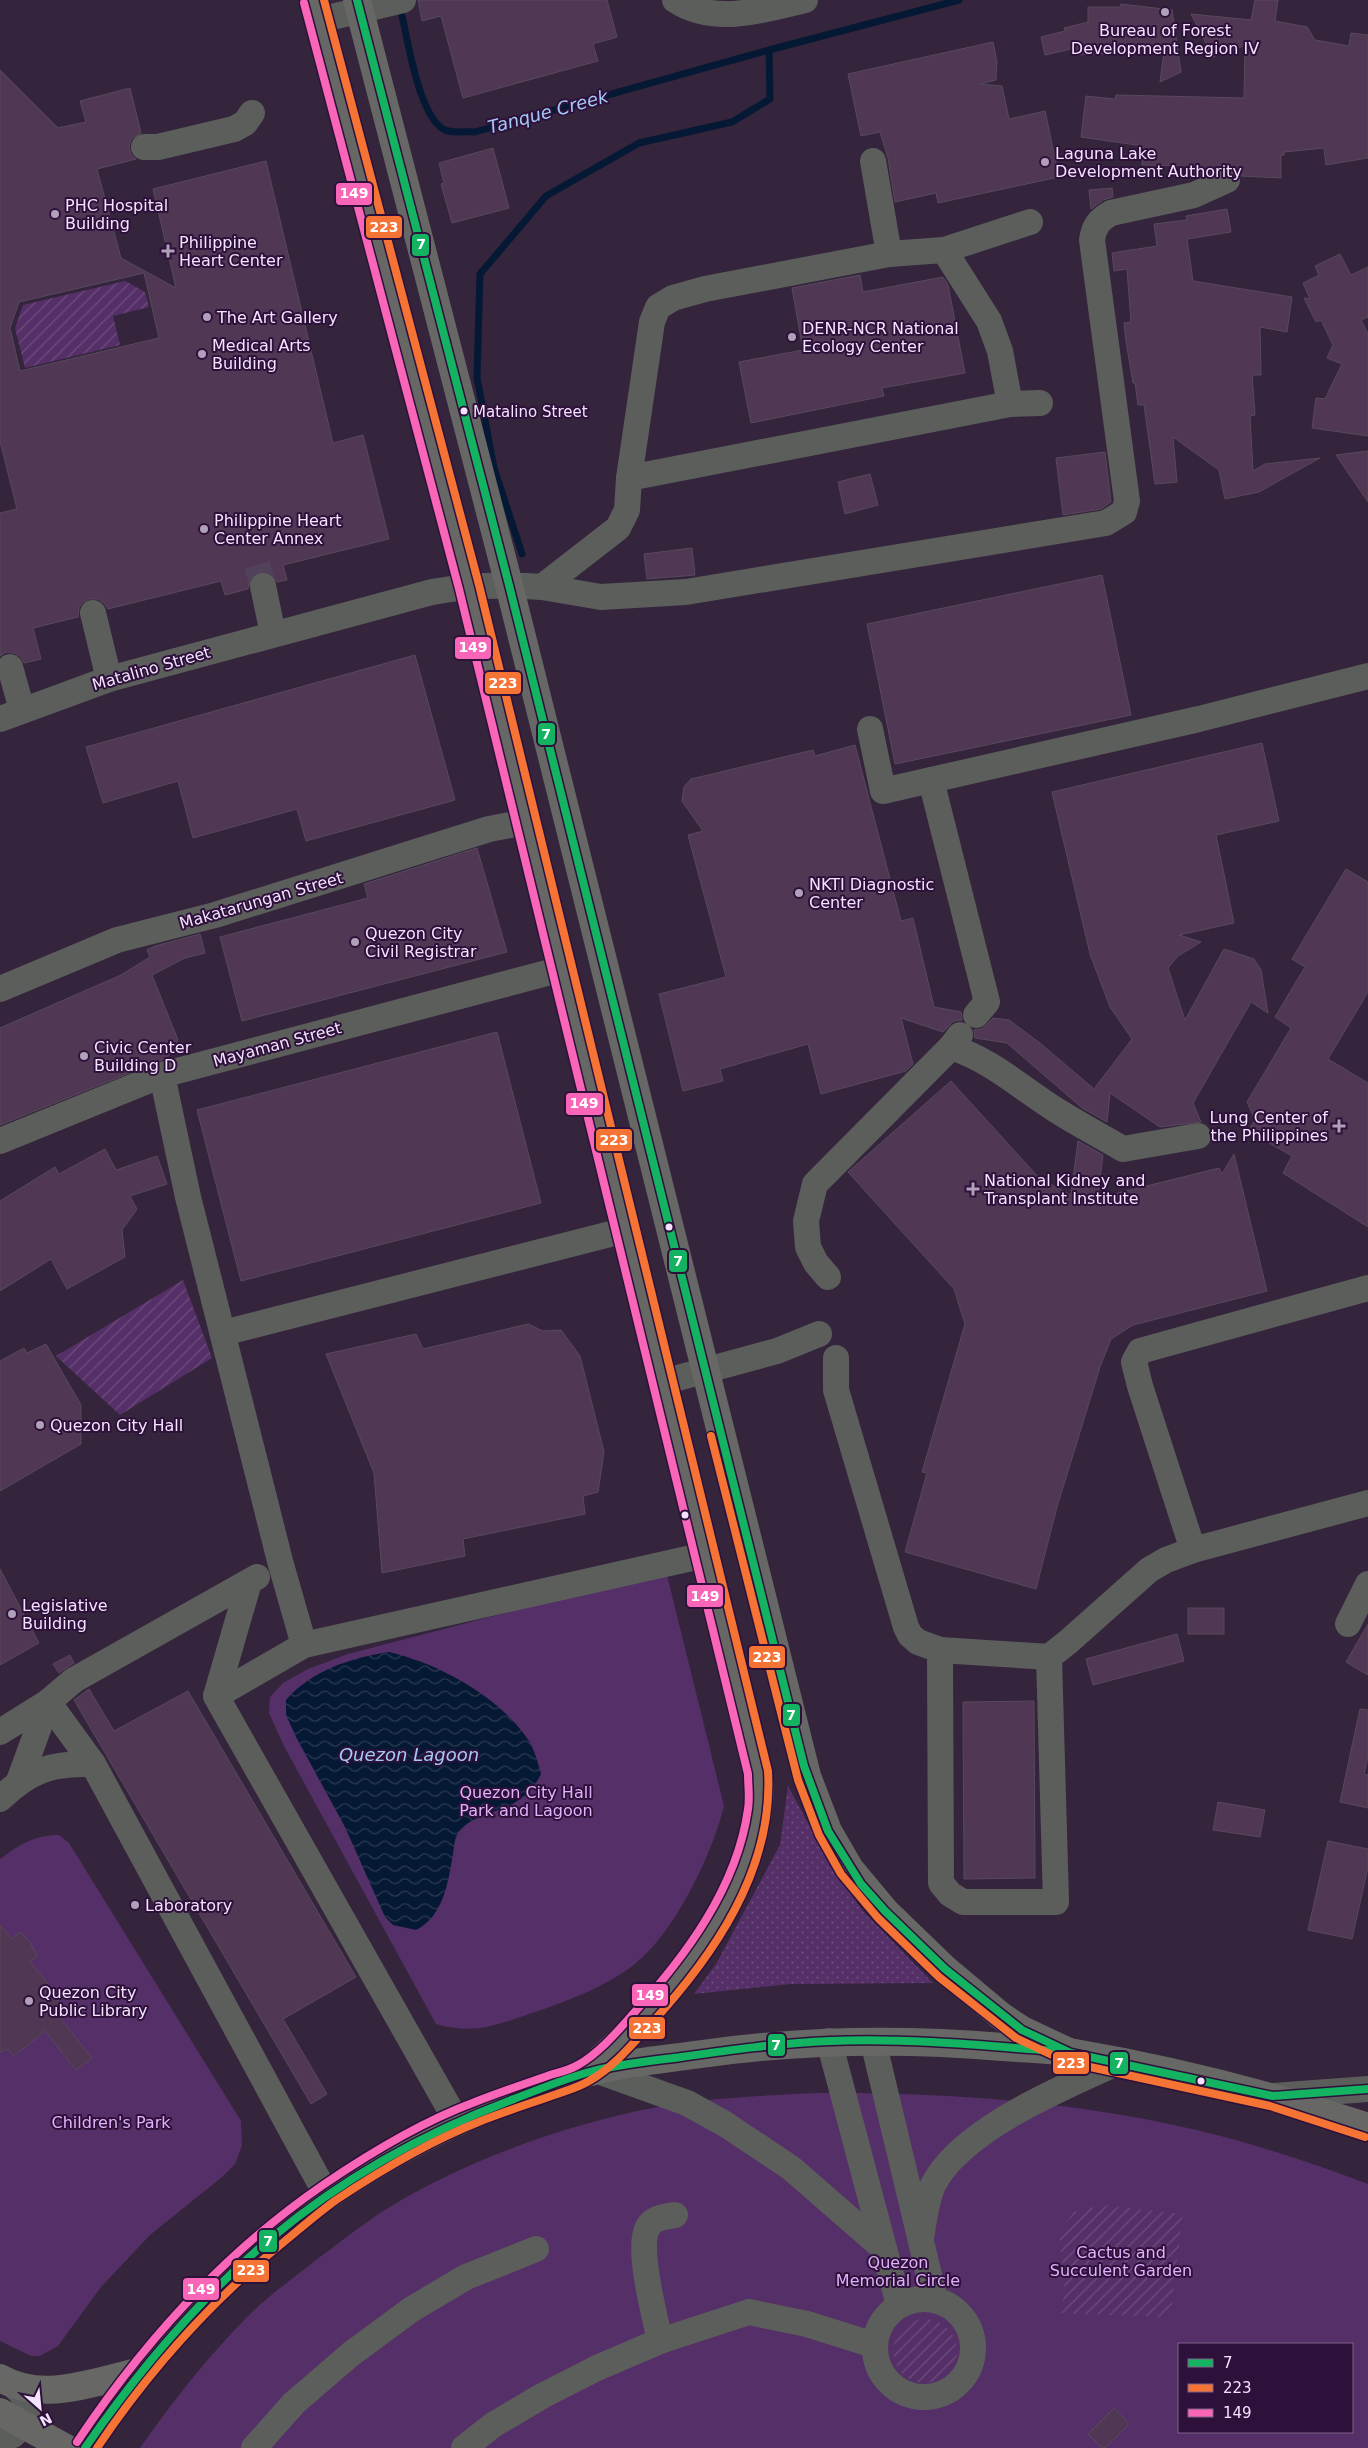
<svg xmlns="http://www.w3.org/2000/svg" width="1368" height="2448" font-family="'DejaVu Sans',sans-serif">
<style>
.grass{fill:url(#grass-dots)}
.park{fill:#552f67;fill-rule:evenodd}
.garden{fill:url(#garden-furrows)}
.water{fill:url(#water-waves)}
.lines{fill:none;stroke-linecap:round;stroke-linejoin:round}
.stream{stroke:#061934;stroke-width:7}
.building{fill:#503753;stroke:#58495c;fill-rule:evenodd}
.minor-tunnel{stroke:#514259;stroke-width:26;stroke-dasharray:26 13;stroke-linecap:butt}
.minor{stroke:#5c5e5b;stroke-width:26}
.major{stroke:#676765;stroke-width:28}
.bus-1-casing{stroke:#2e113b;stroke-width:11}
.bus-2-casing{stroke:#2e113b;stroke-width:11}
.bus-3-casing{stroke:#2e113b;stroke-width:11}
.bus-1{stroke:#13b361;stroke-width:8}
.bus-2{stroke:#f57335;stroke-width:8}
.bus-3{stroke:#fa66b7;stroke-width:8}
.poi-dot{fill:#b1a0ba;stroke:#2e113b;stroke-width:2}
.bus-dot{fill:#f4e3fe;stroke:#2e113b;stroke-width:2}
.labels{text-anchor:middle;stroke-width:4;stroke-linejoin:round;paint-order:stroke}
.bus-label{font-size:15px;fill:#f4e3fe;stroke:#2e113b;text-anchor:start}
.poi-label{font-size:16px;fill:#f4e3fe;stroke:#2e113b;text-anchor:start}
.street-label{font-size:16px;fill:#f4e3fe;stroke:#2e113b}
.park-label{font-size:16px;fill:#e1b2fb;stroke:#2e113b}
.water-label{font-size:18px;font-style:italic;fill:#a4c9f5;stroke:#2e113b}
.line-badge{stroke:#2e113b;stroke-width:2}
.badge-label{font-size:14px;text-anchor:middle;font-weight:bold;fill:#fff}
</style>
<defs>
<pattern id="grass-dots" width="8" height="8" patternUnits="userSpaceOnUse" patternTransform="scale(1.25)"><rect width="8" height="8" fill="#552f67"/><path d="M2 2h.1M6 6h.1" fill="none" stroke="#6e4d7e" stroke-width="1.8" stroke-linecap="round"/></pattern>
<pattern id="garden-furrows" width="10" height="10" patternUnits="userSpaceOnUse" patternTransform="scale(1.25)"><rect width="10" height="10" fill="#552f67"/><path d="M-1 1l2-2M0 10L10 0M9 11l2-2" fill="none" stroke="#6e4d7e"/></pattern>
<pattern id="water-waves" width="16" height="10" patternUnits="userSpaceOnUse" patternTransform="scale(1.25)"><rect width="16" height="10" fill="#061934"/><path d="M0 5q4-4 8 0t8 0" fill="none" stroke="#2b3a52"/></pattern>
</defs>
<rect width="100%" height="100%" fill="#34253c"/>
<polygon class="grass" points="788,1786 830,1864 862,1910 933,1983 791,1984 694,1994 716,1964 780,1845"/>
<g class="park">
<path d="M666,1571l58,235c-12,49 -49,126 -89,158 -30,23 -67,37 -103,49 -35,12 -59,22 -96,11l-151,-276 -16,-35 1,-16 13,-14 25,-14 40,-15z"/>
<path d="M59,1835l10,8 172,278 1,25 -7,18 -13,13 -72,58 -49,52 -43,59 -18,10h-9l-31,-15v-482c19,-14 34,-24 59,-24z"/>
<path d="M816,2093c135,-1 273,9 405,43 50,13 99,30 147,48v264h-1228c32,-46 67,-90 106,-130 20,-20 43,-37 65,-54 25,-19 50,-39 77,-56 75,-46 164,-78 249,-97 58,-13 119,-15 179,-18zM1179,2344h173v88h-173z"/>
</g>
<g class="garden">
<polygon points="125,281 145,292 149,307 113,316 120,345 25,368 15,328 23,305"/>
<polygon points="183,1280 212,1358 120,1415 56,1356"/>
<polygon points="1102,2205 1183,2214 1170,2317 1059,2313 1065,2292 1059,2232 1074,2212"/>
<circle cx="925" cy="2351" r="32"/>
</g>
<path class="water" d="M389,1652c51,12 111,45 140,89 6,10 9,22 12,33 -22,45 -67,32 -84,61 -3,6 -3,13 -4,19 -5,28 -9,62 -37,76l-23,-5 -8,-8 -40,-90 -49,-90 -10,-22v-15c26,-30 65,-42 103,-48z"/>
<g class="lines">
<g class="stream">
<path d="M402,16c6,25 18,108 46,115 8,2 19,0 27,1l294,-82 1,49 -38,23 -93,21 -93,53 -66,78 -3,104 17,90 28,86"/>
<polyline points="769,50 959,0"/>
</g>
</g>
<g class="building">
<polygon points="418,0 607,0 617,37 593,44 598,61 463,98 441,16 422,21"/>
<polygon points="1255,0 1278,0 1275,21 1307,27 1315,40 1349,46 1351,33 1368,35 1368,158 1326,165 1324,148 1284,152 1284,155 1281,155 1281,178 1241,176 1236,168 1228,165 1202,175 1185,174 1185,166 1142,165 1143,146 1081,137 1086,96 1115,99 1116,95 1244,98 1245,45 1226,54 1225,51 1213,57 1191,14 1251,20"/>
<polygon points="1121,4 1172,10 1181,72 1160,82 1164,52 1073,55 1071,49 1045,55 1041,37 1065,31 1064,28 1088,22 1088,7 1120,7"/>
<polygon points="993,42 997,62 996,80 980,84 1002,86 1009,119 1045,111 1059,177 938,203 936,193 895,202 888,158 880,132 861,136 848,74"/>
<path d="M0,70l58,58 28,-6 -6,-21 50,-13 11,45 -10,6 -2,8 2,7 5,5 -39,10 24,89 55,30 -23,-99 113,-28 67,282 30,-8 26,104 -106,26 4,15 -10,2 -9,-10 -9,-1 -6,4 -4,6 -1,8 -23,6 -4,-14 -113,28 -4,-6 -6,-4h-9l-7,4 -3,5 -1,9 -45,11 8,31 -17,4 -3,-6 -7,-4 -8,-1 -6,4v-143l17,-4 -17,-68zM144,273l15,65 -139,33 -10,-43 9,-26z"/>
<polygon points="493,148 509,208 452,223 441,184 444,183 439,163"/>
<polygon points="1112,188 1113,197 1103,200 1091,209 1089,190"/>
<polygon points="1227,209 1231,232 1187,239 1193,281 1292,297 1287,332 1260,327 1261,375 1252,375 1255,415 1250,416 1253,471 1265,464 1320,458 1259,492 1225,499 1219,470 1173,437 1177,482 1155,484 1144,405 1138,405 1135,383 1133,383 1126,341 1124,323 1131,322 1127,269 1114,271 1112,253 1157,246 1154,224 1187,220 1186,216"/>
<polygon points="1340,254 1351,275 1368,267 1368,317 1361,320 1368,334 1368,436 1312,428 1316,398 1325,399 1342,364 1327,358 1333,345 1321,320 1316,322 1304,298 1310,299 1303,283 1319,275 1315,266"/>
<polygon points="860,275 863,292 943,277 948,285 965,373 882,388 884,396 751,423 739,362 803,350 792,288"/>
<polygon points="1368,451 1368,502 1336,455"/>
<polygon points="1105,452 1111,502 1101,509 1063,515 1056,458"/>
<polygon points="870,474 878,505 845,514 838,482"/>
<polygon points="692,548 695,575 647,579 644,554"/>
<polygon points="1102,575 1131,715 895,764 867,624"/>
<polygon points="415,655 455,800 306,841 297,809 193,838 178,781 103,803 86,747"/>
<polygon points="1262,743 1279,821 1216,835 1234,923 1179,935 1201,942 1178,956 1168,968 1185,1020 1224,949 1254,959 1261,970 1268,1013 1251,1002 1193,1103 1201,1122 1160,1127 1110,1093 1107,1122 1082,1108 1007,1043 975,1038 974,1030 982,1029 993,1018 1009,1020 1040,1043 1094,1089 1132,1039 1110,1007 1090,954 1052,792"/>
<polygon points="855,745 901,921 913,918 934,1007 961,1012 962,1020 954,1021 943,1032 901,1018 913,1064 906,1071 821,1094 808,1044 720,1069 723,1081 683,1091 659,994 726,977 688,835 703,831 682,801 684,787 691,779 813,750 815,756"/>
<polygon points="477,848 507,952 242,1021 220,937 368,898 364,884"/>
<polygon points="1346,869 1368,882 1368,992 1328,1059 1368,1083 1368,1227 1283,1173 1292,1156 1248,1131 1255,1120 1247,1102 1291,1028 1275,1017 1305,967 1292,959"/>
<polygon points="200,934 205,953 185,958 152,975 178,1040 167,1058 0,1125 0,1028 121,975 150,957 147,950 155,946"/>
<polygon points="497,1032 541,1203 241,1281 197,1110"/>
<polygon points="951,1081 1039,1178 1071,1195 1078,1141 1103,1155 1098,1198 1219,1168 1222,1174 1234,1154 1267,1291 1133,1325 1111,1339 1100,1367 1057,1507 1036,1589 905,1552 927,1473 922,1472 965,1324 954,1289 848,1172"/>
<polygon points="105,1149 116,1170 157,1156 167,1184 130,1196 137,1209 122,1230 125,1257 67,1289 51,1259 0,1291 0,1201 55,1167 59,1174"/>
<polygon points="528,1324 543,1331 561,1330 580,1356 604,1452 598,1492 583,1496 585,1514 463,1539 465,1556 382,1573 374,1473 326,1354 416,1334 423,1349"/>
<polygon points="46,1344 81,1405 81,1444 0,1491 0,1361 24,1348 27,1353"/>
<polygon points="0,1569 39,1643 0,1665"/>
<rect x="1188" y="1608" width="36" height="26"/>
<polygon points="1368,1624 1368,1675 1346,1662"/>
<polygon points="1177,1634 1184,1661 1093,1685 1086,1659"/>
<polygon points="70,1655 74,1663 59,1673 53,1664"/>
<polygon points="89,1689 114,1731 188,1691 356,1977 283,2019 327,2094 311,2104 74,1700"/>
<polygon points="1034,1701 1035,1878 964,1879 963,1702"/>
<polygon points="1360,1709 1368,1710 1368,1757 1364,1774 1368,1775 1368,1808 1340,1802"/>
<polygon points="1218,1802 1265,1810 1260,1837 1213,1830"/>
<polygon points="1328,1841 1368,1849 1368,1867 1352,1939 1308,1930"/>
<polygon points="0,1925 12,1939 20,1932 30,1942 37,1956 30,1962 52,1989 64,2014 60,2018 92,2058 76,2070 45,2031 14,2056 8,2049 0,2052"/>
<polygon points="1114,2408 1129,2424 1105,2448 1102,2448 1088,2434"/>
</g>
<g class="lines">
<polyline class="minor-tunnel" points="257,565 263,586"/>
<g class="minor">
<path d="M675,0c39,26 89,10 130,0"/>
<polyline points="319,20 403,0"/>
<polyline points="144,147 158,147 234,129 245,123 252,113"/>
<polyline points="873,161 889,254"/>
<polyline points="944,250 989,321 1000,351 1010,404"/>
<polyline points="629,478 652,322 658,307 673,298 705,289 889,254 944,250 1030,222"/>
<polyline points="263,586 273,634"/>
<path d="M542,587l59,10 85,-5 420,-69 18,-11 3,-11 -35,-261c2,-14 7,-20 19,-27l83,-18 33,-15"/>
<polyline points="93,613 109,679"/>
<polyline points="10,667 22,710"/>
<path d="M0,719l109,-40 323,-87c37,-7 73,-8 110,-5l76,-59 9,-18 2,-32 381,-74 30,-1"/>
<polyline points="870,729 883,791 1199,719 1368,676"/>
<polyline points="931,780 987,1002 976,1015"/>
<polyline points="0,989 117,940 215,915 489,829 526,822"/>
<path d="M951,1047c40,13 70,41 105,63 22,14 45,26 67,39l75,-13"/>
<polyline points="162,1075 188,1197 280,1561 304,1645"/>
<polyline points="0,1141 162,1075 562,969"/>
<polyline points="828,1277 816,1263 808,1247 806,1221 815,1184 951,1047 960,1035"/>
<polyline points="223,1333 626,1230"/>
<polyline points="836,1358 836,1390 906,1627 910,1635 918,1642 940,1650 1049,1657 1068,1642 1149,1570 1166,1560 1193,1550 1368,1503"/>
<polyline points="663,1382 777,1351 819,1334"/>
<polyline points="1193,1550 1140,1386 1134,1362 1140,1351 1368,1288"/>
<polyline points="249,1582 216,1696 456,2120"/>
<polyline points="1348,1624 1368,1584"/>
<polyline points="940,1650 941,1883 950,1894 963,1902 1056,1902 1049,1657"/>
<polyline points="216,1696 304,1645 705,1555"/>
<polyline points="48,1702 93,1764 326,2194"/>
<polyline points="0,1732 48,1702 74,1680 257,1577"/>
<polyline points="19,1781 48,1702"/>
<path d="M0,1799c30,-29 51,-36 93,-35"/>
<polyline points="829,2041 899,2305"/>
<polyline points="873,2041 935,2300"/>
<polyline points="598,2071 687,2103 725,2124 791,2168 884,2249"/>
<polyline points="1274,2096 1368,2089"/>
<path d="M921,2238c3,-17 5,-37 12,-53 28,-56 131,-98 186,-123"/>
<circle cx="924" cy="2348" r="49"/>
<path d="M660,2341c-5,-24 -24,-94 -12,-114 6,-10 17,-10 27,-12"/>
<path d="M0,2438l13,-3c18,-17 20,-33 1,-49"/>
<polyline points="254,2448 294,2403 351,2354 412,2309 466,2277 536,2249"/>
<polyline points="464,2448 493,2425 542,2396 597,2368 660,2341 749,2312 807,2324 874,2345"/>
</g>
<g class="major">
<path d="M314,0l155,587 291,1199c-1,109 -97,222 -177,288"/>
<polyline points="357,0 509,585 807,1776 828,1831 850,1869 885,1911 945,1969 1001,2016 1022,2030 1071,2053"/>
<path d="M0,2378c43,25 93,4 138,-6"/>
<polyline points="0,2412 66,2448"/>
<path d="M85,2448c118,-184 286,-309 495,-373 34,-11 78,-15 114,-20 103,-15 205,-17 309,-8 24,2 48,2 72,6 100,17 197,42 293,74"/>
</g>
<g class="bus-1-casing">
<g id="bus-1">
<polyline points="357,0 509,585 804,1766 828,1831 861,1884 885,1911 945,1969 1022,2030 1071,2053 1273,2096 1368,2089"/>
<path d="M85,2448c114,-165 239,-278 429,-349 26,-10 52,-21 79,-28 29,-7 58,-10 88,-14 49,-7 99,-14 149,-16 75,-3 149,4 223,10"/>
</g>
</g>
<g class="bus-2-casing">
<g id="bus-2">
<polyline points="711,1436 798,1780 819,1835 841,1874 878,1918 939,1977 1016,2038 1067,2062 1270,2106 1365,2137"/>
<path d="M97,2448c53,-79 114,-147 188,-207 17,-14 33,-28 51,-41 45,-30 94,-59 145,-79 25,-10 51,-18 76,-27 11,-4 22,-7 32,-13 23,-13 42,-35 59,-54 65,-70 126,-157 120,-256l-289,-1186 -155,-585"/>
</g>
</g>
<g class="bus-3-casing">
<path id="bus-3" d="M77,2442c66,-99 147,-189 246,-257 47,-32 98,-63 152,-83 25,-10 50,-18 75,-27 10,-3 20,-5 28,-10 21,-12 39,-33 55,-51 52,-57 104,-126 115,-205 2,-11 0,-23 0,-35l-289,-1185 -155,-586"/>
</g>
<use href="#bus-1" class="bus-1"/>
<use href="#bus-2" class="bus-2"/>
<use href="#bus-3" class="bus-3"/>
</g>
<g class="poi-dot">
<circle cx="1165" cy="12" r="5"/>
<circle cx="1045" cy="162" r="5"/>
<circle cx="55" cy="214" r="5"/>
<path d="M165.5 243.5h5v5h5v5h-5v5h-5v-5h-5v-5h5z"/>
<circle cx="207" cy="317" r="5"/>
<circle cx="792" cy="337" r="5"/>
<circle cx="202" cy="354" r="5"/>
<circle cx="204" cy="529" r="5"/>
<circle cx="799" cy="893" r="5"/>
<circle cx="355" cy="942" r="5"/>
<circle cx="84" cy="1056" r="5"/>
<path d="M1336.5 1118.5h5v5h5v5h-5v5h-5v-5h-5v-5h5z"/>
<path d="M970.5 1181.5h5v5h5v5h-5v5h-5v-5h-5v-5h5z"/>
<circle cx="40" cy="1425" r="5"/>
<circle cx="12" cy="1614" r="5"/>
<circle cx="135" cy="1905" r="5"/>
<circle cx="29" cy="2001" r="5"/>
</g>
<g class="bus-dot">
<circle cx="464" cy="411" r="4.5"/>
<circle cx="669" cy="1227" r="4.5"/>
<circle cx="685" cy="1515" r="4.5"/>
<circle cx="1201" cy="2081" r="4.5"/>
</g>
<g class="labels">
<g class="bus-label">
<text x="473" y="417">Matalino Street</text>
</g>
<g class="poi-label">
<text x="1165" y="36" text-anchor="middle">Bureau of Forest<tspan x="1165" dy="18">Development Region IV</tspan></text>
<text x="1055" y="159">Laguna Lake<tspan x="1055" dy="18">Development Authority</tspan></text>
<text x="65" y="211">PHC Hospital<tspan x="65" dy="18">Building</tspan></text>
<text x="179" y="248">Philippine<tspan x="179" dy="18">Heart Center</tspan></text>
<text x="217" y="323">The Art Gallery</text>
<text x="802" y="334">DENR-NCR National<tspan x="802" dy="18">Ecology Center</tspan></text>
<text x="212" y="351">Medical Arts<tspan x="212" dy="18">Building</tspan></text>
<text x="214" y="526">Philippine Heart<tspan x="214" dy="18">Center Annex</tspan></text>
<text x="809" y="890">NKTI Diagnostic<tspan x="809" dy="18">Center</tspan></text>
<text x="365" y="939">Quezon City<tspan x="365" dy="18">Civil Registrar</tspan></text>
<text x="94" y="1053">Civic Center<tspan x="94" dy="18">Building D</tspan></text>
<text x="1328" y="1123" text-anchor="end">Lung Center of<tspan x="1328" dy="18">the Philippines</tspan></text>
<text x="984" y="1186">National Kidney and<tspan x="984" dy="18">Transplant Institute</tspan></text>
<text x="50" y="1431">Quezon City Hall</text>
<text x="22" y="1611">Legislative<tspan x="22" dy="18">Building</tspan></text>
<text x="145" y="1911">Laboratory</text>
<text x="39" y="1998">Quezon City<tspan x="39" dy="18">Public Library</tspan></text>
</g>
<g class="street-label">
<text transform="translate(151 668) rotate(-16)" y="6">Matalino Street</text>
<text transform="translate(261 900) rotate(-16)" y="6">Makatarungan Street</text>
<text transform="translate(277 1044) rotate(-15)" y="6">Mayaman Street</text>
</g>
<g class="park-label">
<text x="526" y="1798">Quezon City Hall<tspan x="526" dy="18">Park and Lagoon</tspan></text>
<text x="111" y="2128">Children's Park</text>
<text x="1121" y="2258">Cactus and<tspan x="1121" dy="18">Succulent Garden</tspan></text>
<text x="898" y="2268">Quezon<tspan x="898" dy="18">Memorial Circle</tspan></text>
</g>
<g class="water-label">
<text transform="translate(548 112) rotate(-15)" y="6">Tanque Creek</text>
<text x="409" y="1761">Quezon Lagoon</text>
</g>
</g>
<g class="line-badge">
<rect x="335" y="182" width="38" height="24" rx="5" fill="#fa66b7"/>
<rect x="365" y="215" width="38" height="24" rx="5" fill="#f57335"/>
<rect x="411" y="233" width="19" height="24" rx="5" fill="#13b361"/>
<rect x="454" y="636" width="38" height="24" rx="5" fill="#fa66b7"/>
<rect x="484" y="671" width="38" height="24" rx="5" fill="#f57335"/>
<rect x="537" y="722" width="19" height="24" rx="5" fill="#13b361"/>
<rect x="565" y="1092" width="39" height="24" rx="5" fill="#fa66b7"/>
<rect x="595" y="1128" width="38" height="24" rx="5" fill="#f57335"/>
<rect x="668" y="1249" width="20" height="24" rx="5" fill="#13b361"/>
<rect x="686" y="1584" width="38" height="24" rx="5" fill="#fa66b7"/>
<rect x="748" y="1645" width="38" height="24" rx="5" fill="#f57335"/>
<rect x="782" y="1703" width="19" height="24" rx="5" fill="#13b361"/>
<rect x="631" y="1983" width="38" height="24" rx="5" fill="#fa66b7"/>
<rect x="628" y="2016" width="38" height="24" rx="5" fill="#f57335"/>
<rect x="767" y="2033" width="19" height="24" rx="5" fill="#13b361"/>
<rect x="1052" y="2051" width="38" height="24" rx="5" fill="#f57335"/>
<rect x="1109" y="2051" width="20" height="24" rx="5" fill="#13b361"/>
<rect x="258" y="2229" width="20" height="24" rx="5" fill="#13b361"/>
<rect x="232" y="2259" width="38" height="24" rx="5" fill="#f57335"/>
<rect x="182" y="2277" width="38" height="24" rx="5" fill="#fa66b7"/>
</g>
<g class="badge-label">
<text x="354" y="198">149</text>
<text x="384" y="232">223</text>
<text x="421" y="249">7</text>
<text x="473" y="652">149</text>
<text x="503" y="688">223</text>
<text x="546" y="739">7</text>
<text x="584" y="1108">149</text>
<text x="614" y="1145">223</text>
<text x="678" y="1266">7</text>
<text x="705" y="1601">149</text>
<text x="767" y="1662">223</text>
<text x="791" y="1720">7</text>
<text x="650" y="2000">149</text>
<text x="647" y="2033">223</text>
<text x="776" y="2050">7</text>
<text x="1071" y="2068">223</text>
<text x="1119" y="2068">7</text>
<text x="268" y="2246">7</text>
<text x="251" y="2275">223</text>
<text x="201" y="2294">149</text>
</g>
<rect x="1178" y="2343" width="175" height="90" fill="#2e113b" stroke="#7d6589"/>
<rect x="1188" y="2359" width="25" height="8" fill="#13b361" stroke="#7d6589"/>
<text x="1223" y="2368" font-size="15" fill="#f4e3fe">7</text>
<rect x="1188" y="2384" width="25" height="8" fill="#f57335" stroke="#7d6589"/>
<text x="1223" y="2393" font-size="15" fill="#f4e3fe">223</text>
<rect x="1188" y="2409" width="25" height="8" fill="#fa66b7" stroke="#7d6589"/>
<text x="1223" y="2418" font-size="15" fill="#f4e3fe">149</text>
<g transform="translate(40 2408) rotate(153)" stroke="#2e113b" stroke-width="4" paint-order="stroke">
<path d="M0-4L9 19L0 12L-9 19Z" fill="#f4e3fe"/>
<text y="-8" font-size="14" font-weight="bold" text-anchor="middle" fill="#f4e3fe">N</text>
</g>
</svg>
